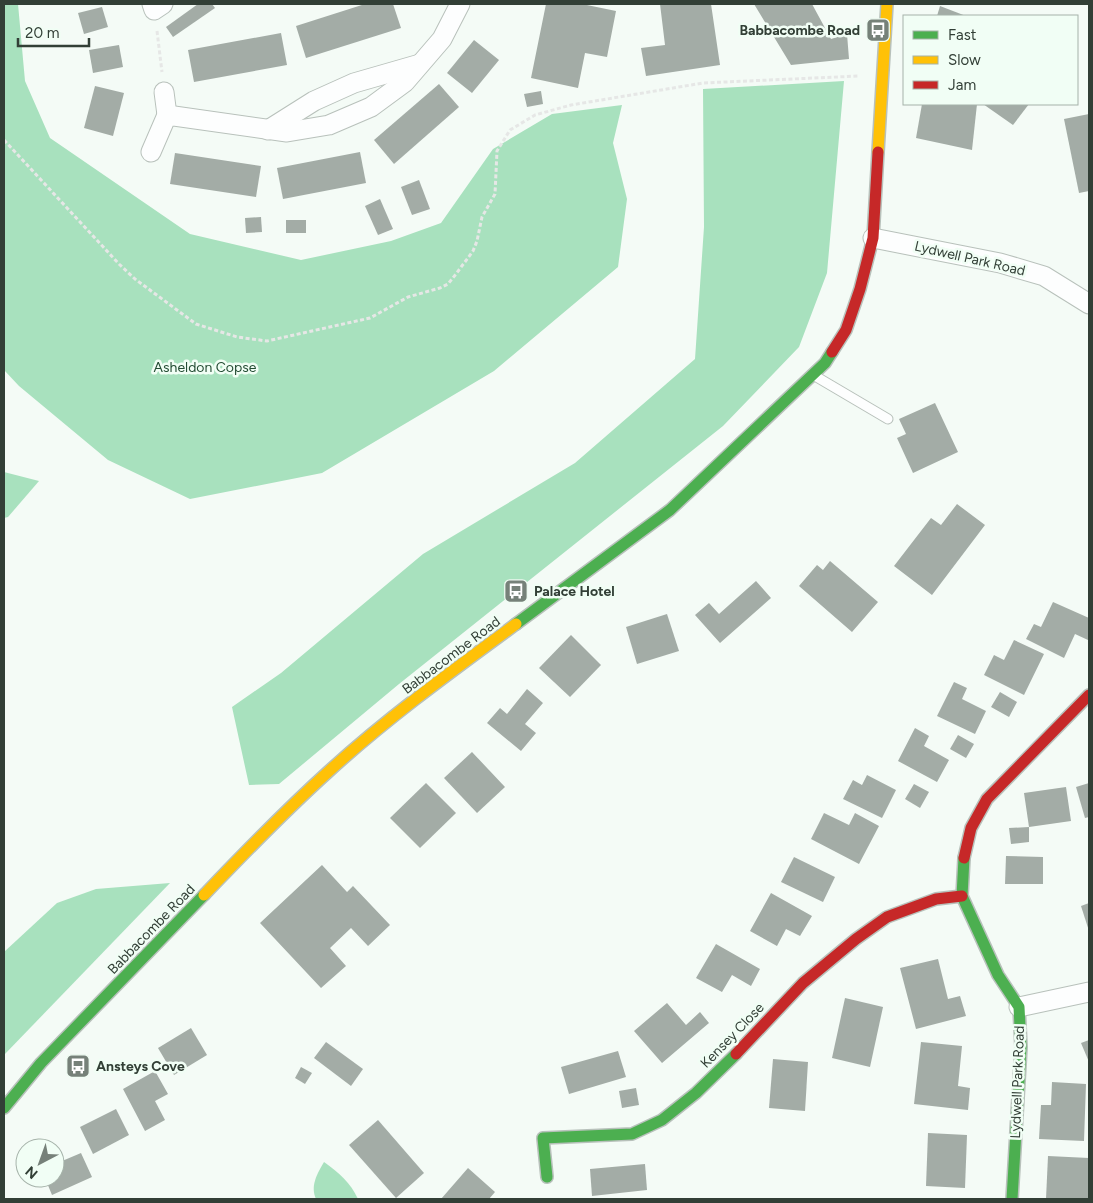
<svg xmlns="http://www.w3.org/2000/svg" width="1093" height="1203" font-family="Figtree,sans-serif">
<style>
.forest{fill:#a8e1be}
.building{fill:#a3aca6}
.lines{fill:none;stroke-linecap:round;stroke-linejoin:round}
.lane-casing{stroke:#b8c1bb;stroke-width:11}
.street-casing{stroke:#b8c1bb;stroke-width:21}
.fast-casing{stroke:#b8c1bb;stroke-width:14}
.slow-casing{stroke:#b8c1bb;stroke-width:14}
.jam-casing{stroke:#b8c1bb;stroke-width:14}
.path{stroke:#e6e7e6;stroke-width:3;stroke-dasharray:4 2.5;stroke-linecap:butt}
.lane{stroke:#fdfefe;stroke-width:9}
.street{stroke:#fdfefe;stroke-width:19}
.fast{stroke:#4caf50;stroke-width:11}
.slow{stroke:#ffc107;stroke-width:11}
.jam{stroke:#c62828;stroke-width:11}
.labels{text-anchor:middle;stroke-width:5;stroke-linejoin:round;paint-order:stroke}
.poi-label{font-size:14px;font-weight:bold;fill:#323f36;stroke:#f1fef5;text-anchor:start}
.street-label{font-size:14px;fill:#323f36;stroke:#f1fef5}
.park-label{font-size:14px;fill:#234c33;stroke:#f1fef5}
</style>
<rect width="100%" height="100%" fill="#f4fbf6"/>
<g class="forest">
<polygon points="4,4 18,4 25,81 50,138 190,234 301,260 391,241 441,223 493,149 552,114 622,105 613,143 627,199 618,267 494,371 322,473 190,499 108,460 19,386 4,370"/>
<polygon points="844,81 827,273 799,347 723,426 399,684 279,784 249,785 232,707 281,673 423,554 575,463 695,359 704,227 703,89"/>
<polygon points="4,472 39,481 8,517 4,518"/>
<polygon points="170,883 4,1055 4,952 57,903 96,889"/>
<path d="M324,1162c15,11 26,20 34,37h-42c-6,-13 1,-25 8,-37z"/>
</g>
<g class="building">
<polygon points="198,4 212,4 215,8 173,37 166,27"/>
<polygon points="365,4 393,4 401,28 306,58 296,26"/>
<polygon points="546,4 582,4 616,11 607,57 585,53 578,88 531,78"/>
<polygon points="660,4 711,4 720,65 646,76 641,48 665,45"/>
<polygon points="754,4 812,4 831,39 847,34 849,59 791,65"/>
<polygon points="940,6 966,16 937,16"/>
<polygon points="102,7 108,27 84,34 78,13"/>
<polygon points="281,33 287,65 194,82 188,50"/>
<polygon points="474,40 499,60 472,93 447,73"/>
<polygon points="119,45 123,67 93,73 89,50"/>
<polygon points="439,84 459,107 394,164 374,140"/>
<polygon points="95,86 124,93 113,136 84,128"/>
<polygon points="541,91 543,104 527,107 524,94"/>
<polygon points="922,104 977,104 972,150 916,138"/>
<polygon points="983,104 1029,104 1013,125"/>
<polygon points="1089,114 1089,191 1079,193 1064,119"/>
<polygon points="360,152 366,183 283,199 277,168"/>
<polygon points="175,153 261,166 256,197 170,184"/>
<polygon points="419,180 430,209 412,215 401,187"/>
<polygon points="380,199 393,229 378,235 365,206"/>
<polygon points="261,217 262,232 246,233 245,218"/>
<rect x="286" y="220" width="20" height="13"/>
<polygon points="935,403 958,452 913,473 897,438 906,434 899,419"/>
<polygon points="957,504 985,525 932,595 894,566 931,518 941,525"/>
<polygon points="830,561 878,602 852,632 799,586 817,565 823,570"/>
<polygon points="756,581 771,598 720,643 695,615 709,603 719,614"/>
<polygon points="1053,602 1089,618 1088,640 1075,634 1064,658 1026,639 1034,624 1041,627"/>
<polygon points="667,614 679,651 637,664 626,627"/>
<polygon points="571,635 601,665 570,697 539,668"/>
<polygon points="1014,640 1044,654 1024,695 984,675 994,655 1004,660"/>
<polygon points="954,682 967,688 962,699 986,711 975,734 937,716"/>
<polygon points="527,689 543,703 525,724 536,733 521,751 487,723 500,708 507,714"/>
<polygon points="1000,692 1017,702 1009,717 991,707"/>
<polygon points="915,728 929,736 924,746 949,760 937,782 898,761"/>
<polygon points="958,735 974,744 966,758 950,749"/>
<polygon points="472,752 505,787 477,813 444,778"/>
<polygon points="867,775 896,790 882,818 843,799 853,780 862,785"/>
<polygon points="426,783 456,813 420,848 390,818"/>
<polygon points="1089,783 1089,817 1085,818 1076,787"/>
<polygon points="914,784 929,792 920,808 905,799"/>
<polygon points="1066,787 1071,821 1029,827 1024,793"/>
<polygon points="824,813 849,825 855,813 879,826 859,864 811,839"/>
<polygon points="1029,827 1029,842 1011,844 1009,828"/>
<polygon points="1006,856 1043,857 1043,884 1005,884"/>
<polygon points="794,857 835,877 823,902 781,882"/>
<polygon points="322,865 347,892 353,886 390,925 368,946 351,928 330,948 346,966 321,988 260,923"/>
<polygon points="771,893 812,916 800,936 786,929 777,946 750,931"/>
<polygon points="1089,903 1089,931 1081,906"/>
<polygon points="716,944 760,969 751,986 732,975 722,992 696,978"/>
<polygon points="938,959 948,999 960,996 966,1016 916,1029 900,968"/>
<polygon points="845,998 883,1007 870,1067 832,1058"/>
<polygon points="667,1003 686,1025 700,1012 709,1023 662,1063 634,1031"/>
<polygon points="191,1028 207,1055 174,1075 158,1048"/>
<polygon points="1089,1040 1089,1062 1081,1043"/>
<polygon points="326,1042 363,1069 351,1086 314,1058"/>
<polygon points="921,1042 962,1046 958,1086 970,1088 968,1110 914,1104"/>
<polygon points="618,1051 626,1077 569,1094 561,1067"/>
<polygon points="773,1059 808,1062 805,1111 769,1108"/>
<polygon points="301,1067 312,1073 305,1084 295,1078"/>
<polygon points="155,1071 168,1094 155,1101 165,1120 145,1131 123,1089"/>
<polygon points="1052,1082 1086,1084 1084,1141 1039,1139 1041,1105 1051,1105"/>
<polygon points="636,1088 639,1105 622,1108 619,1091"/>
<polygon points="116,1109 129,1135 93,1154 80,1127"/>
<polygon points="378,1120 424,1173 396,1198 349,1145"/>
<polygon points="928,1133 967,1135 965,1188 926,1186"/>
<polygon points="81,1153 92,1177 52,1195 45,1178 55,1178 55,1164"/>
<polygon points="1048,1156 1089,1158 1089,1199 1046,1199"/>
<polygon points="645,1164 647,1190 592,1196 590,1169"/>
<polygon points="468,1168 495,1192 489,1199 441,1199"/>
</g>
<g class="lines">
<g class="lane-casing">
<polyline id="lane" points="815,376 888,419"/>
</g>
<g class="street-casing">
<g id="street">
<polyline points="152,4 154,10 163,4"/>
<polyline points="164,92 167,115"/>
<polyline points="268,130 314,101 354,83 420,64"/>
<polyline points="151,152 167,115 287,132 329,125 371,107 405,82 442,39 460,4"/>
<polyline points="873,238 1000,263 1044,276 1089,304"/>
<polyline points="1019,1007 1089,992"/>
</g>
</g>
<g class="fast-casing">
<g id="fast">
<polyline points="516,624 670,510 825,363 832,352"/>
<polyline points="964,858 962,896 998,975 1019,1007 1021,1047 1012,1199"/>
<polyline points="4,1108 41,1063 204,895"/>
<polyline points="547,1177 543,1138 632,1134 662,1120 696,1093 736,1054"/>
</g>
</g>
<g class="slow-casing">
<g id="slow">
<polyline points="878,152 887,4"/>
<path d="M204,895c40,-42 81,-84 124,-123 59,-54 124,-101 188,-148"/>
</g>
</g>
<g class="jam-casing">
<g id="jam">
<polyline points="832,352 846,330 860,289 873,238 878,152"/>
<polyline points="964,858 971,828 987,799 1089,695"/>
<polyline points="736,1054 803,983 856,939 887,917 936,899 962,896"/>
</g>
</g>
<g class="path">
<polyline points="157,31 162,72"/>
<polyline points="4,140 119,264 135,279 196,324 237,337 267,341 370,318 408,297 440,288 448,284 456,274 473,251 477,241 482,217 495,194 497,151 510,130 535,115 571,105 703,83 859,76"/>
</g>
<use href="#lane" class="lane"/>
<use href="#street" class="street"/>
<use href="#fast" class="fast"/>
<use href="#slow" class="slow"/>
<use href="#jam" class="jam"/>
</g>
<defs>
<g id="bus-square" transform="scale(1.25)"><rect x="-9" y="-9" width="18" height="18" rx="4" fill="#768179" stroke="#f1fef5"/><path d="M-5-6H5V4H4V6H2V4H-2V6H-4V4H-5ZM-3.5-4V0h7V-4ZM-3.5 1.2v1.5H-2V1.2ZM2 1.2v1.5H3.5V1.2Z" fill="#fff"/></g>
</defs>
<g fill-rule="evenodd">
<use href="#bus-square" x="878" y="30"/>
<use href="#bus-square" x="516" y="591"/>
<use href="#bus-square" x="78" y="1066"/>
</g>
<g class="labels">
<g class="poi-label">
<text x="860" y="35" text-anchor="end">Babbacombe Road</text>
<text x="534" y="596">Palace Hotel</text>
<text x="96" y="1071">Ansteys Cove</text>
</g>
<g class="street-label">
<text transform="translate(970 258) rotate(13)" y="5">Lydwell Park Road</text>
<text transform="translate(451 655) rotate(-37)" y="5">Babbacombe Road</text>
<text transform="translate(151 929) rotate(-46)" y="5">Babbacombe Road</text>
<text transform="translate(732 1035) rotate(-46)" y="5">Kensey Close</text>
<text transform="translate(1017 1082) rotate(-88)" y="5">Lydwell Park Road</text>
</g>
<g class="park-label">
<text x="205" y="372">Asheldon Copse</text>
</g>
</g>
<rect width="1093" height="1203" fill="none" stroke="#323f36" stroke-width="10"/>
<rect x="903" y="15" width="175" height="90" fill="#f1fef5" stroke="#a5b2a9"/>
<rect x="913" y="31" width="25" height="8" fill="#4caf50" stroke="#a5b2a9"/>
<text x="948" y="40" font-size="15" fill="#323f36">Fast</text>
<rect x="913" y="56" width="25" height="8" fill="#ffc107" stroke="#a5b2a9"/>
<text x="948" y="65" font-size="15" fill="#323f36">Slow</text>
<rect x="913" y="81" width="25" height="8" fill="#c62828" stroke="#a5b2a9"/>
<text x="948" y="90" font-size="15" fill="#323f36">Jam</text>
<g transform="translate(40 1163) rotate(221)"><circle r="24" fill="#f1fef5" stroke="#a5b2a9"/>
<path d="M0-4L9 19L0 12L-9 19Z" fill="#768179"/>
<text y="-8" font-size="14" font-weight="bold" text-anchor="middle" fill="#323f36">N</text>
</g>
<path d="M18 38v8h71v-8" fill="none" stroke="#323f36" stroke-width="2.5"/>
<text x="25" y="38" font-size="15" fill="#323f36" stroke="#f1fef5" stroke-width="4" paint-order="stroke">20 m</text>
</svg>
